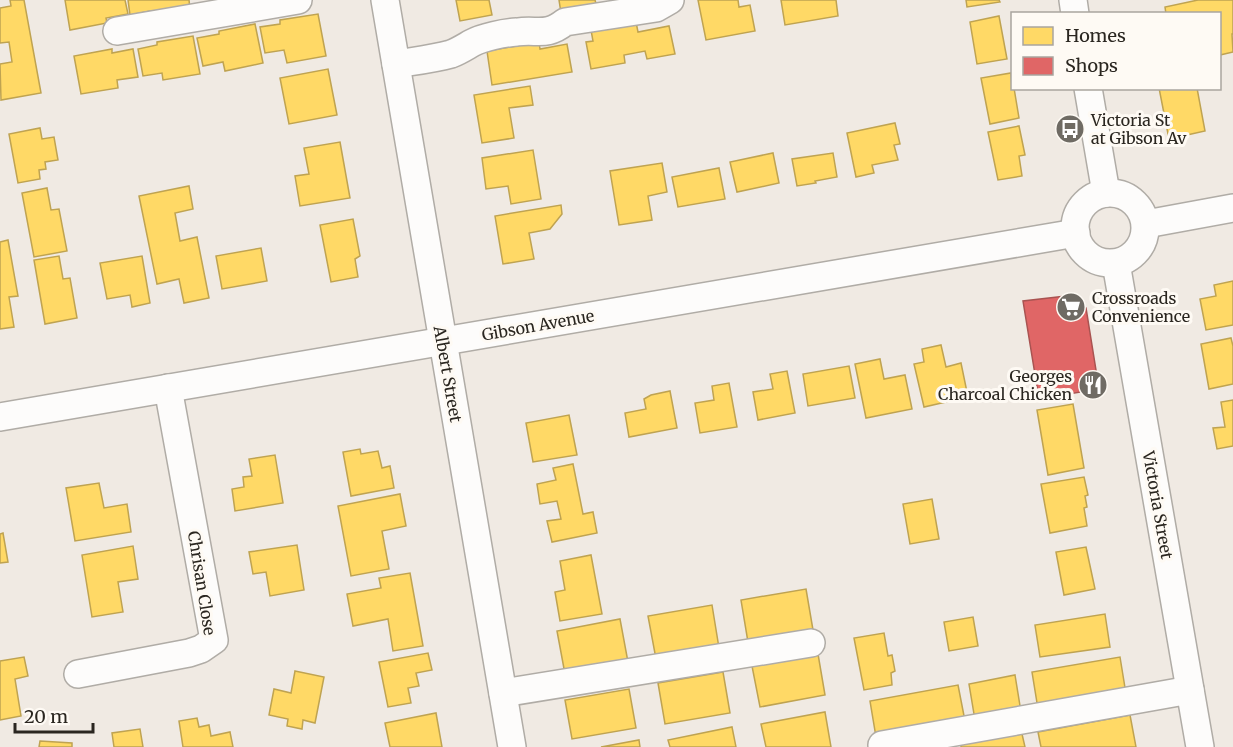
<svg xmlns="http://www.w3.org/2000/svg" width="1233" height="747" font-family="Merriweather,serif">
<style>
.homes{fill:#ffd966;stroke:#bfa351;stroke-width:1.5}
.shops{fill:#e06666;stroke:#a95351;stroke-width:1.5}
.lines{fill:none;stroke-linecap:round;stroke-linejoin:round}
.minor-casing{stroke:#b0aca6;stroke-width:30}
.minor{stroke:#fdfcfb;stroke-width:27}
.labels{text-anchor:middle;stroke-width:6;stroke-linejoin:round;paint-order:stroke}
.poi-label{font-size:16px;fill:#2a2620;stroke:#fefaf4;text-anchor:start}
.street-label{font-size:16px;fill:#2a2620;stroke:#fefaf4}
</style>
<rect width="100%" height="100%" fill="#f0eae3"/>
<g class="homes">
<polygon points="10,0 24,0 41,93 1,100 0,64 12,62 9,42 0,43 0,8 11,6"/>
<polygon points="65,0 125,0 128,14 106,18 107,23 70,30"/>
<polygon points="128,0 189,0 190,9 153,15 150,11 130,15"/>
<polygon points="456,0 489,0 492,15 460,21"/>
<polygon points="559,0 595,0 597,7 561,13"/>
<polygon points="698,0 738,0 739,7 750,5 755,31 706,40"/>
<polygon points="781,0 836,0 838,16 785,25"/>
<polygon points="966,0 999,0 1000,2 967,7"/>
<polygon points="1198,0 1233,0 1233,34 1232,34 1233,52 1220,55 1220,14 1166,14 1165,7"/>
<polygon points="318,14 326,56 287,63 284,50 265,53 260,27 280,24 280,20"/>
<polygon points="999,16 1007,59 977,64 970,22"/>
<polygon points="636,22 638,32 669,26 675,54 647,59 645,51 624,55 625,63 591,69 586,42 593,41 591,30"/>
<polygon points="255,24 263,63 225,71 223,62 203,66 197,38 219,34 219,31"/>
<polygon points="193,36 200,74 163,80 162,73 143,76 138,49 157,45 157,42"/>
<polygon points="539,42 540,49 567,44 572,72 492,85 487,51"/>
<polygon points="112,49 112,53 133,49 138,77 117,80 118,88 81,94 74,56"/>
<polygon points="328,69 337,115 289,124 280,78"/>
<polygon points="1011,73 1012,88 1014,88 1019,118 990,124 981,78"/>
<polygon points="530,86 533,105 509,108 514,138 482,143 474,95"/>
<polygon points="1159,88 1197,88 1205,131 1169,139"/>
<polygon points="895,123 900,144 894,145 898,160 872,165 874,173 856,177 847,133"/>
<polygon points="1019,126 1025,155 1019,156 1022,176 998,180 988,132"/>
<polygon points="40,128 42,139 54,137 58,160 45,162 46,169 39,170 40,179 18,183 9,134"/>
<polygon points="340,142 350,198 300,206 295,176 309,174 304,148"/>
<polygon points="533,150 541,199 511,204 508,186 486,189 482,158"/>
<polygon points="773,153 779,183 737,192 730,162"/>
<polygon points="833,153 837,177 815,181 816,183 797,186 792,159"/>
<polygon points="662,163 667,192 648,196 652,220 619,225 610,171"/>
<polygon points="719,168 725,199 678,207 672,177"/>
<polygon points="189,186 193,209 175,213 180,241 197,237 209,298 184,303 179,279 157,284 139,196"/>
<polygon points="47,188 51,210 59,209 67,251 34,257 22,193"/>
<polygon points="561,205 562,214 550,229 529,233 534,259 503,264 495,216"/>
<polygon points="353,219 360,256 355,259 358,277 331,282 320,225"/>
<polygon points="8,240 18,296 9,297 14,327 0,329 0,242"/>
<polygon points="261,248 267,281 222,289 216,256"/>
<polygon points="59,256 63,279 70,278 77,318 45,324 34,260"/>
<polygon points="142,256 150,303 132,307 130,295 107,299 100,263"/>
<polygon points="1233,281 1233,325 1206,330 1200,299 1216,296 1214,285"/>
<polygon points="1231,338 1233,346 1233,384 1209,389 1201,344"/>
<polygon points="941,345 946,367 961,363 968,397 924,407 914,364 924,362 922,349"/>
<polygon points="880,359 884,379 905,375 912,409 866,418 855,364"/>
<polygon points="849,366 855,398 808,406 803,374"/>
<polygon points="787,371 795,413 758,420 753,392 773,389 770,374"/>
<polygon points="729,383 737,427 700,433 695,403 714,400 712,386"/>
<polygon points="670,391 677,428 629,437 625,413 646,409 644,399 651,395"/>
<polygon points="1233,400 1233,446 1217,449 1213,428 1225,427 1221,402"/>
<polygon points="1073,404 1084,468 1048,475 1037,410"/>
<polygon points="569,415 577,455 533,462 526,423"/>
<polygon points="360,449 361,454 378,451 382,468 390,466 394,488 351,496 343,452"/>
<polygon points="275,455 283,503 235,511 232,489 244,487 243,477 252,476 249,459"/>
<polygon points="573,464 583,514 593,512 597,533 552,542 547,521 561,519 557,501 540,504 537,484 556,480 553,468"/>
<polygon points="1084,477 1088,495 1085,496 1087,507 1084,508 1087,526 1050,533 1041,484"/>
<polygon points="99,483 104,508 127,504 131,532 75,541 66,488"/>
<polygon points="400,494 406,526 382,531 389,569 351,576 338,506"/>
<polygon points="932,499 939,539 910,544 903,504"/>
<polygon points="3,533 8,562 0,563 0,534"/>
<polygon points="297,545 304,590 270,596 266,572 253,574 249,552"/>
<polygon points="133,546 138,579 118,582 123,612 92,617 82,555"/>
<polygon points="1086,547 1095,589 1064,595 1056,552"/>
<polygon points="591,555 602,614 560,621 555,592 565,590 560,561"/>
<polygon points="410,573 423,646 393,651 388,619 353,626 347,594 381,588 379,578"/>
<polygon points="806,589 813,630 748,642 741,600"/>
<polygon points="712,605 719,648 656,659 648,616"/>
<polygon points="1105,614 1110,647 1040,657 1035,625"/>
<polygon points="973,617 978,646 949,651 944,622"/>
<polygon points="620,619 628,662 565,674 557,631"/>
<polygon points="884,633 888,656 892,655 895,671 891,673 892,685 864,690 854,638"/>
<polygon points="428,653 432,670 416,673 419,686 408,688 411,703 388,707 379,662"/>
<polygon points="818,654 825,695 760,707 752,666"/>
<polygon points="24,657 28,676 15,679 21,716 0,720 0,661"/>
<polygon points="1120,657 1126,694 1038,709 1032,672"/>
<polygon points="295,671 324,677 315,723 303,720 302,729 287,726 288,719 269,715 274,689 291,693"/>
<polygon points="723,672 730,713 665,724 658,683"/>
<polygon points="1015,675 1021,712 975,720 969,684"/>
<polygon points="958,685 965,721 876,737 870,701"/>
<polygon points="629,689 636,728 572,739 565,700"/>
<polygon points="825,712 831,747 766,747 761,724"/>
<polygon points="436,713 442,747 390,747 385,723"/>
<polygon points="1130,715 1136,747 1041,747 1038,732"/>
<polygon points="197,718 199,727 209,725 211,736 230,732 233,747 183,747 179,721"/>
<polygon points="732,727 736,747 670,747 668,740"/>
<polygon points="140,729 143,747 114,747 112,733"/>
<polygon points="1022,734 1025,747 961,747 961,744"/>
<polygon points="639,740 640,747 601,747"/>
<polygon points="40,741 72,743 72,747 39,747"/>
</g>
<polygon class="shops" points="1066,296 1086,308 1099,389 1039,399 1023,301"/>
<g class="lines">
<g class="minor-casing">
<g id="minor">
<polyline points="385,0 512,747"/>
<polyline points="1073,0 1075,14"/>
<polyline points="117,31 298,0"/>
<path d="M396,64c18,-3 37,-5 55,-10 8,-3 14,-7 21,-11 11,-6 32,-10 45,-11 21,-3 29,5 48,-10l91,-14 14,-8"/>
<polyline points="1088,88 1106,193"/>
<circle cx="1110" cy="228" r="35"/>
<polyline points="1146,224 1233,208"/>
<polyline points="1116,263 1200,747"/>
<polyline points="0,417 1076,233"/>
<polyline points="78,674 189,653 201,649 214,640 168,388"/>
<polyline points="503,693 811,643"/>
<polyline points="882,745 1190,690"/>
</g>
</g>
<use href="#minor" class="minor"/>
</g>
<defs>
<g id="bus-disc" transform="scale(1.5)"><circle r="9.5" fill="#6f6b64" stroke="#fefaf4"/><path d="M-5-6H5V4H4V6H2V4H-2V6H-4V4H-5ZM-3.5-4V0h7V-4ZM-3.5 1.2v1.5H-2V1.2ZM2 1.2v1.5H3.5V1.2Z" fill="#fff"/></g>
<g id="supermarket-disc" transform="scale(1.5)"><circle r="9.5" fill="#6f6b64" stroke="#fefaf4"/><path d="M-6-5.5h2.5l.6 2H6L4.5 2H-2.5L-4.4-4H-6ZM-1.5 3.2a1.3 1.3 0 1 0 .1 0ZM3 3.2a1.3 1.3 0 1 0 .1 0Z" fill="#fff"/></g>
<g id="restaurant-disc" transform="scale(1.5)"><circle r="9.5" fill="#6f6b64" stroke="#fefaf4"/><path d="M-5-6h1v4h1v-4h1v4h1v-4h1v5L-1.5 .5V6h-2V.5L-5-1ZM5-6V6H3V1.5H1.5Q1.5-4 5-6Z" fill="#fff"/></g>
</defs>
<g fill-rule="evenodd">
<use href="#bus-disc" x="1070" y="129"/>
<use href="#supermarket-disc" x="1071" y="307"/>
<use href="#restaurant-disc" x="1093" y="385"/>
</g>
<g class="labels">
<g class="poi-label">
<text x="1091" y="126">Victoria St<tspan x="1091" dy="18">at Gibson Av</tspan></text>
<text x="1092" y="304">Crossroads<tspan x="1092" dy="18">Convenience</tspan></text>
<text x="1072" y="382" text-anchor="end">Georges<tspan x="1072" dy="18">Charcoal Chicken</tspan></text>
</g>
<g class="street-label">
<text transform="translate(538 325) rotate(-10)" y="6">Gibson Avenue</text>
<text transform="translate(448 374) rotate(80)" y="6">Albert Street</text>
<text transform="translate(1158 505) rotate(80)" y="6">Victoria Street</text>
<text transform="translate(202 583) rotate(81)" y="6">Chrisan Close</text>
</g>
</g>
<rect x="1011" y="12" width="210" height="78" fill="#fefaf4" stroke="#a9a59f" stroke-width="1.5"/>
<rect x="1023" y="27" width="30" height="18" fill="#ffd966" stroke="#a9a59f" stroke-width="1.5"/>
<text x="1065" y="42" font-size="18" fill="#2a2620">Homes</text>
<rect x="1023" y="57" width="30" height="18" fill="#e06666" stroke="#a9a59f" stroke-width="1.5"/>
<text x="1065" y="72" font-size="18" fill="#2a2620">Shops</text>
<path d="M15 723v9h78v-9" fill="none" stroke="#2a2620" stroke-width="3"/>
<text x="24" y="723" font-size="18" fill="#2a2620" stroke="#fefaf4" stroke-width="4.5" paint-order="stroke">20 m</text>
</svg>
